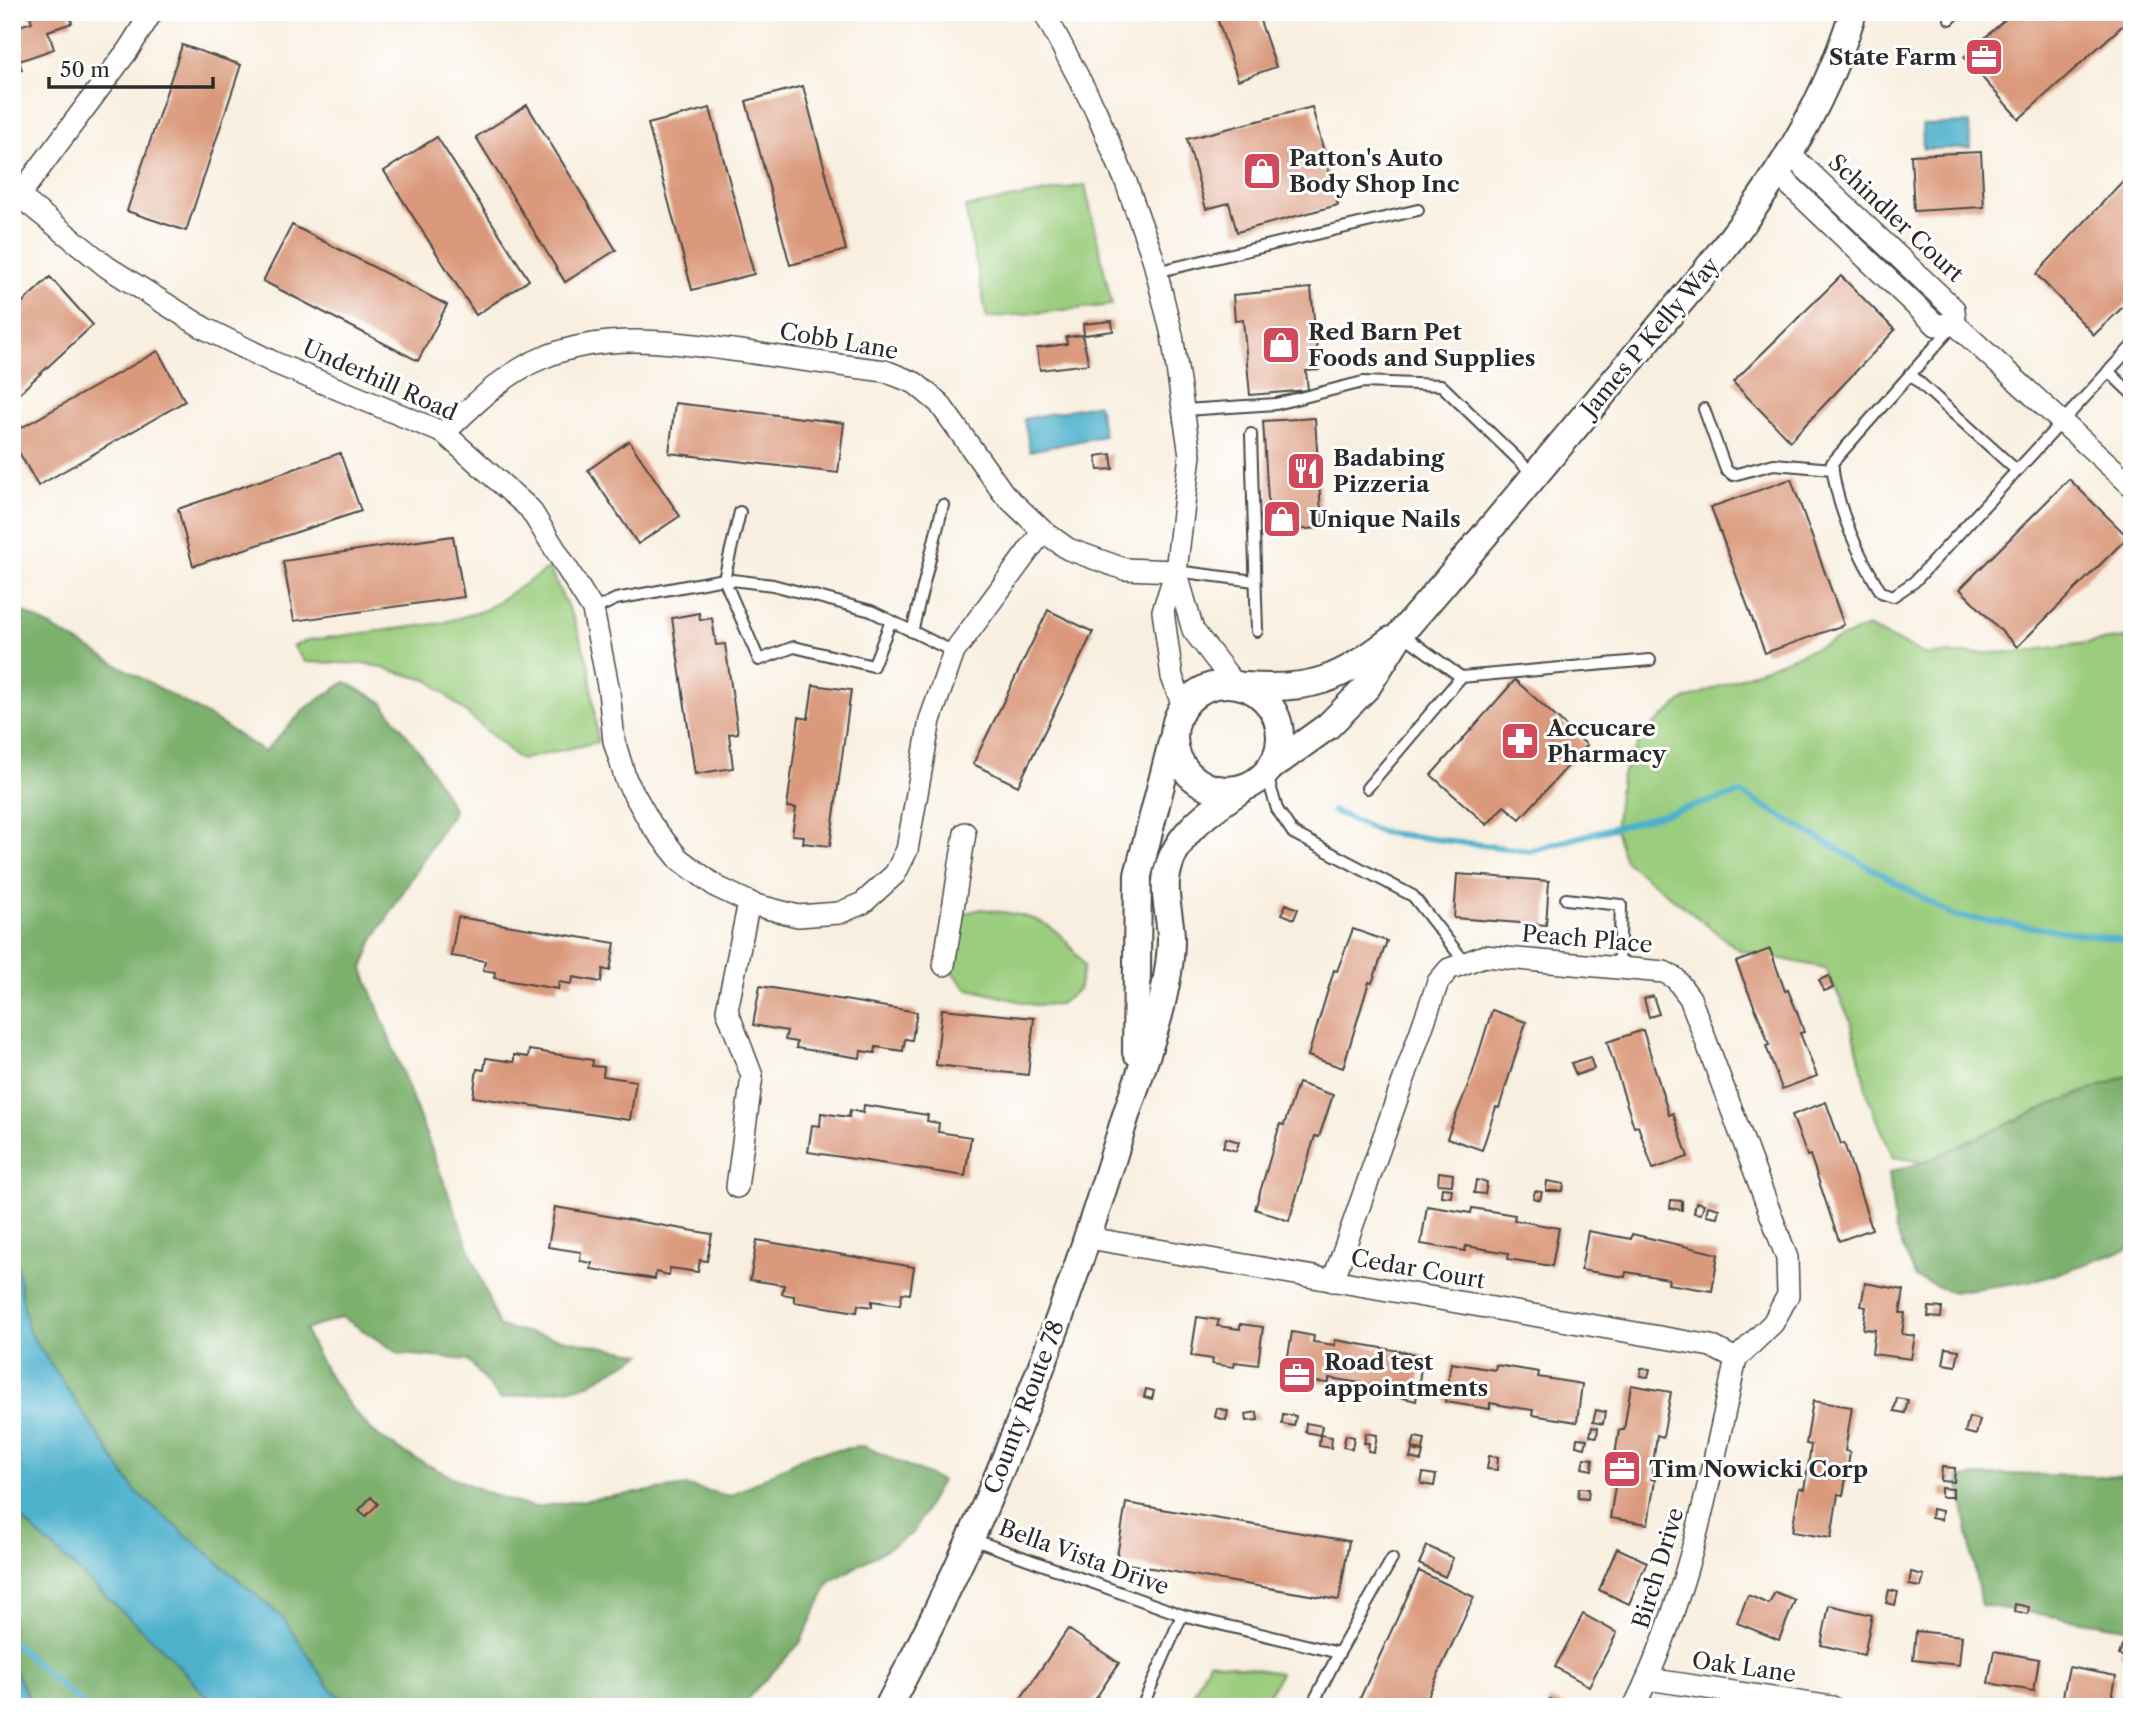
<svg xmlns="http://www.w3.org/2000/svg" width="2144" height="1719" font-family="'Libre Caslon Text',serif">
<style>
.green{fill:#9bcd7e;stroke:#637c54;stroke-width:2}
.forest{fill:#7cb06d;stroke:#546e4c;stroke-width:2}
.water{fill:#4db1cc;stroke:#3c6e7c;stroke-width:2}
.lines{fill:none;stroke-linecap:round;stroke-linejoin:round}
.stream{stroke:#4db1cc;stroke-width:6}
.building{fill:#da997c}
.service-casing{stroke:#4a4846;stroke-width:14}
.minor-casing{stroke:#4a4846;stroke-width:24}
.tertiary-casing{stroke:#4a4846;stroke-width:30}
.service{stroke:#fff;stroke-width:10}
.minor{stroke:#fff;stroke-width:21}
.tertiary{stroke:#fff;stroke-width:26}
.labels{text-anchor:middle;stroke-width:6;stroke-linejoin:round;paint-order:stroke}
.poi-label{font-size:23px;font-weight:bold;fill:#2b2b2b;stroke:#fff;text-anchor:start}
.street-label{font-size:23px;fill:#2b2b2b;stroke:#fff}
</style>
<rect width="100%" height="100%" fill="#fff"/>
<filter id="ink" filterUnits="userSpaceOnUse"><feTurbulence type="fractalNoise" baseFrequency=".0143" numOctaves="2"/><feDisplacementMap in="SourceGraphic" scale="14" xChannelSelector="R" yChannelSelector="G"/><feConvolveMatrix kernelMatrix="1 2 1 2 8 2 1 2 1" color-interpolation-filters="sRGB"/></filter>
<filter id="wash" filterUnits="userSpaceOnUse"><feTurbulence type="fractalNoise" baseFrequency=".00686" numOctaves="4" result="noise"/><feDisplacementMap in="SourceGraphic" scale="28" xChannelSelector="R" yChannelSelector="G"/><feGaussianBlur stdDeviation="1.57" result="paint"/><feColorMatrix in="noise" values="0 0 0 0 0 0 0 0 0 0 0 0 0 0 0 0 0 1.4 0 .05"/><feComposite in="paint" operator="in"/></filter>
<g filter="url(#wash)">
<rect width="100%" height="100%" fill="#f8efe0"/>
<g class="green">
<polygon points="1085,185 1112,305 987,318 965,207"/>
<polygon points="549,568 574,620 589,665 598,742 520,760 430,681 368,664 305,662 293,646 309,640 442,623 485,610"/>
<polygon points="1868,627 1926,655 2019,652 2132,637 2132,1074 2043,1108 1924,1162 1893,1157 1869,1100 1851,1021 1825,968 1739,950 1625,861 1615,829 1621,777 1644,733 1682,701"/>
<path d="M981,909c54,8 73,8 103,57l-6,24 -18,14 -26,1 -68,-17 -25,-29 17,-44z"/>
<polygon points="1209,1661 1280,1673 1263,1707 1187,1707"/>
</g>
<g class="forest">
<path d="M12,605l200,113 52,34 41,-43 40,-27 36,19 41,54 32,55 -82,132 -9,27 136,358 143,27 -57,32 -85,13 -32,-39 -68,-6 -58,-37 -37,13c13,31 43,80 69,102 28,24 126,70 161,75l152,-21 43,10 79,-42 55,-8 77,35 -28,52 -84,50 -29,60 -60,64h-728z"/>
<polygon points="2132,1074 2132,1248 2038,1280 1951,1292 1916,1278 1895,1229 1889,1172 1924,1162 2043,1108"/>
<polygon points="2007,1474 2132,1477 2132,1629 1981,1605 1958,1478"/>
</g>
<g class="water">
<polygon points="1969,123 1970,148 1923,149 1922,125"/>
<polygon points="1098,404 1104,436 1030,451 1024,419"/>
<polygon points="12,1237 28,1330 136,1492 284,1619 328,1685 349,1707 216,1707 166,1652 12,1510"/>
<polygon points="12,1667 28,1696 20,1707 12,1707"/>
</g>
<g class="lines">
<g class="stream">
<polyline points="1333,811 1380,832 1529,851 1741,793 1954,916 2132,941"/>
<polyline points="12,1642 86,1707"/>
</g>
</g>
<g id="blocks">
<g class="building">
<polygon points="29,12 69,12 72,23 48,31 54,49 19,61 22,70 12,73 12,17 16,16 19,26 32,22"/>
<polygon points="1215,12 1257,12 1276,67 1238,80"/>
<polygon points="2013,12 2132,12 2132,17 2019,119 1964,57"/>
<polygon points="182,45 241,65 186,231 127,211"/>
<polygon points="803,86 846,250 790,265 746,101"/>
<polygon points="527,105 616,250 565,282 476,137"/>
<polygon points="1312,107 1338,205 1237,232 1229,203 1206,209 1187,139"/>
<polygon points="710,108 754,274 692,290 648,124"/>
<polygon points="437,137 529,280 476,315 384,171"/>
<polygon points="1981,152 1984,207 1914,211 1911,155"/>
<polygon points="2132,171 2132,298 2094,335 2036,274"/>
<polygon points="292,225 447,305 418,361 263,281"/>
<polygon points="1841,276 1895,330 1790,441 1733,382"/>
<polygon points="50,277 93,325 12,400 12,312"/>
<polygon points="1311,288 1319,370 1306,371 1308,390 1250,395 1243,320 1235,321 1233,295"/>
<polygon points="1112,321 1113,331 1084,335 1083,324"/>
<polygon points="1082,335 1089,364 1040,370 1037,348 1067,344 1066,337"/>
<polygon points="158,351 185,401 38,486 12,440 12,433"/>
<polygon points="675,403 844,423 838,473 669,453"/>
<polygon points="1315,418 1322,528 1270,531 1263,421"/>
<polygon points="629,441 680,516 638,544 588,470"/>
<polygon points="340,453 361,511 193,566 178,509"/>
<polygon points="1111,454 1113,469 1098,470 1096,456"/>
<polygon points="1791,479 1844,625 1765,653 1711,507"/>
<polygon points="2069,479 2128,537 2017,647 1960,589"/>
<polygon points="453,536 464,597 294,621 283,561"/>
<polygon points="1048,610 1093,632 1018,786 973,764"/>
<polygon points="699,613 700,620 712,618 716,645 725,644 738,733 729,734 733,768 695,774 672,618"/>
<polygon points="1515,680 1587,745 1520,819 1504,806 1487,825 1431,775"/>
<polygon points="813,685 851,690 830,846 803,843 804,836 792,835 796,808 787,807 799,717 808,719"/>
<polygon points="1457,874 1549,881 1546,925 1454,918"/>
<polygon points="1286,904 1298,909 1294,919 1282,914"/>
<polygon points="458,917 615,943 610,971 603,969 601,982 573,977 572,984 559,982 558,989 494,978 495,972 483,970 485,961 451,956"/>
<polygon points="1353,929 1387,941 1372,983 1369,982 1343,1068 1308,1056 1334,970 1337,971"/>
<polygon points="1770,949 1785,991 1788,990 1797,1012 1804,1032 1800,1033 1817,1076 1782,1089 1766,1046 1769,1045 1762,1025 1736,962"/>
<polygon points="1829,976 1833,988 1824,991 1819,980"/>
<polygon points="760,986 917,1012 912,1040 905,1039 903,1051 876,1047 875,1053 861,1051 860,1058 796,1048 797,1042 785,1040 787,1031 753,1025"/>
<polygon points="1653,996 1659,1014 1649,1017 1644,999"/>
<polygon points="942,1009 1034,1018 1028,1075 936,1065"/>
<polygon points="1492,1010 1526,1022 1499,1108 1496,1107 1482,1150 1447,1138 1472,1075"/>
<polygon points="1643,1030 1669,1115 1673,1113 1688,1157 1653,1169 1638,1126 1634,1127 1607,1042"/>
<polygon points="529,1050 593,1060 592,1066 604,1067 603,1076 636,1081 630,1120 473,1097 477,1069 484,1070 486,1058 514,1062 514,1055 528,1057"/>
<polygon points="1590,1057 1594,1069 1576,1075 1571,1063"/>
<polygon points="1298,1083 1333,1095 1319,1137 1315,1136 1289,1221 1255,1209 1280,1124 1284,1125"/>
<polygon points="1826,1102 1841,1144 1844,1143 1872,1229 1839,1241 1810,1155 1807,1156 1792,1115"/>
<polygon points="864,1105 928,1115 927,1121 939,1123 938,1132 971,1137 965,1176 808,1152 812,1125 820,1126 821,1113 849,1117 850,1110 863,1113"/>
<polygon points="1226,1138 1239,1142 1236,1151 1223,1147"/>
<polygon points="1439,1172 1453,1174 1452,1185 1438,1184"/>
<polygon points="1476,1180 1487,1182 1485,1194 1474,1193"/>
<polygon points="1547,1181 1564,1184 1563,1191 1546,1191"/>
<polygon points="1442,1188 1452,1189 1451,1197 1441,1196"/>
<polygon points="1535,1191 1542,1192 1540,1200 1533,1198"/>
<polygon points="1671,1200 1682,1201 1682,1210 1670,1208"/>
<polygon points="1696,1202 1704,1204 1701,1214 1694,1213"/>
<polygon points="1427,1206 1471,1213 1472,1208 1515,1215 1514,1220 1559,1228 1552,1266 1508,1259 1509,1253 1466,1246 1465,1251 1421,1244"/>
<polygon points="1708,1206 1719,1209 1717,1217 1706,1215"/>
<polygon points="555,1207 712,1234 707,1261 700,1260 698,1272 670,1268 669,1275 656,1272 655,1279 591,1269 592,1263 580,1261 581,1252 548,1247"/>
<polygon points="1588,1231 1631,1239 1632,1234 1718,1254 1712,1291 1668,1284 1669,1279 1626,1272 1625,1277 1581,1270"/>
<polygon points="757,1240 914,1267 910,1294 902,1293 900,1305 872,1301 872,1307 858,1305 857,1312 794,1302 794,1296 782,1294 784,1285 750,1280"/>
<polygon points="1865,1283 1904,1290 1900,1313 1905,1313 1902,1334 1915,1336 1911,1359 1872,1354 1875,1330 1863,1329 1866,1307 1861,1306"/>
<polygon points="1929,1307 1942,1308 1941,1318 1928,1317"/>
<polygon points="1197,1317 1219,1320 1217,1326 1240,1329 1240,1324 1263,1327 1258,1365 1235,1362 1234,1367 1212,1364 1213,1359 1191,1356"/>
<polygon points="1292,1332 1314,1336 1313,1342 1335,1345 1335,1340 1423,1355 1416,1401 1372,1390 1373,1385 1329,1378 1329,1383 1284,1380"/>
<polygon points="1946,1348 1959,1350 1956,1366 1943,1364"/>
<polygon points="1451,1363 1495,1370 1496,1365 1539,1372 1538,1377 1582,1384 1577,1422 1532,1415 1533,1410 1512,1407 1490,1403 1490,1409 1445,1402"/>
<polygon points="1641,1368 1650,1369 1648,1377 1640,1376"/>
<polygon points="1631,1385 1671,1392 1663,1437 1657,1435 1651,1479 1655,1480 1648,1524 1610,1518 1617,1474 1612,1473 1619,1430 1624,1430"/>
<polygon points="1146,1389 1154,1391 1152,1399 1144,1397"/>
<polygon points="1897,1398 1908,1400 1905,1413 1894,1411"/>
<polygon points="1813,1401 1852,1407 1845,1451 1850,1452 1847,1473 1843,1495 1838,1494 1831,1538 1792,1532 1799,1488 1804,1489 1808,1467 1811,1445 1806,1444"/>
<polygon points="1217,1408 1228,1411 1226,1420 1215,1417"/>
<polygon points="1596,1410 1605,1412 1603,1424 1593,1422"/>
<polygon points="1257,1412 1258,1420 1247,1421 1246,1414"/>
<polygon points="1283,1414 1296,1416 1294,1426 1282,1424"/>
<polygon points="1969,1417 1980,1420 1976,1435 1965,1432"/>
<polygon points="1306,1423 1322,1426 1320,1435 1305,1432"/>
<polygon points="1592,1427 1598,1428 1597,1437 1590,1436"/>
<polygon points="1366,1433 1377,1435 1374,1452 1368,1451 1369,1443 1364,1443"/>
<polygon points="1320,1435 1332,1437 1331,1448 1319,1446"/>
<polygon points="1346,1435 1354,1437 1352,1449 1343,1447"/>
<polygon points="1415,1437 1425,1439 1423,1450 1412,1448"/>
<polygon points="1577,1438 1587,1439 1585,1448 1576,1446"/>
<polygon points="1412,1450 1423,1452 1421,1461 1410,1458"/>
<polygon points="1489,1456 1498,1457 1497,1470 1487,1469"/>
<polygon points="1584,1458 1593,1459 1592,1470 1582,1468"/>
<polygon points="1942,1467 1955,1468 1954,1482 1941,1481"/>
<polygon points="1423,1473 1436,1475 1434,1486 1421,1484"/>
<polygon points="1579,1488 1589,1489 1588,1499 1578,1498"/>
<polygon points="1941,1488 1953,1489 1953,1497 1941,1497"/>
<polygon points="371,1497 378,1504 366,1516 359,1510"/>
<polygon points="1126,1503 1349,1541 1339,1600 1116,1562"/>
<polygon points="1932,1509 1942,1511 1941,1520 1931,1518"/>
<polygon points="1427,1546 1453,1558 1445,1577 1419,1564"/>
<polygon points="1617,1548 1647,1562 1629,1604 1599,1590"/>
<polygon points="1419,1571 1474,1597 1423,1707 1356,1707"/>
<polygon points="1911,1572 1924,1575 1921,1587 1909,1585"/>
<polygon points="1889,1590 1898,1592 1895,1605 1886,1603"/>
<polygon points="1775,1592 1795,1600 1779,1640 1737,1623 1748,1595 1769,1604"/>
<polygon points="2015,1604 2029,1607 2028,1614 2014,1611"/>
<polygon points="1829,1605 1872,1615 1864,1655 1821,1645"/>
<polygon points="1583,1614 1617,1633 1589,1686 1555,1667"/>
<polygon points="1068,1629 1119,1663 1090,1707 1015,1707"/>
<polygon points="1916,1631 1962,1636 1959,1665 1913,1660"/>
<polygon points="2122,1646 2132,1649 2129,1658 2119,1655"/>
<polygon points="1994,1651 2039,1659 2034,1691 1988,1683"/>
<polygon points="2069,1667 2116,1676 2111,1705 2063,1696"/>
<polygon points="1550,1699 1569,1707 1547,1707"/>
</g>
</g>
</g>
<g filter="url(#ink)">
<use href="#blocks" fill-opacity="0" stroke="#4a4846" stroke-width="2"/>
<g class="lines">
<g class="service-casing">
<g id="service">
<polyline points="1950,19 1957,12"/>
<polyline points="1156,272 1418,210"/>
<path d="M1953,326l-121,137c4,44 26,91 49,129l12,4 21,-14 218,-236"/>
<polyline points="2108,371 2132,394"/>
<polyline points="1910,374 2015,469"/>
<polyline points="1704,409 1726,470 1733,475 1774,464 1833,469"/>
<polyline points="1185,410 1276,404 1363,382 1441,385 1534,475"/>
<polyline points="1251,434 1257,631"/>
<polyline points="740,512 724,579 759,660 794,647 873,666 891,621"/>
<polyline points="1176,571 1255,581"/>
<polyline points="593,610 616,599 724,579 773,585 871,611 954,652"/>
<polyline points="912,632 943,505"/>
<polyline points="1402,634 1461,677 1650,660"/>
<polyline points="1266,772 1277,809 1293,833 1413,896 1464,961"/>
<polyline points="1367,788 1461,677"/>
<polyline points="1566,899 1621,905 1619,967"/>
<polyline points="972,1539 1182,1615 1339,1653 1311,1707"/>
<polyline points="1339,1653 1392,1559"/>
<polyline points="1142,1707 1182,1615"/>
</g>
</g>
<g class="minor-casing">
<g id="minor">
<polyline points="1044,12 1095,109 1126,182 1153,258 1172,335 1190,455 1176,571 1163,611 1172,677 1183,706"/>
<polyline points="1790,154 1954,309 1955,324 2132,486"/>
<polyline points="1779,175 1936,325 1955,324"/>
<polyline points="19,196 107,267 204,328 275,363 444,433 530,509 593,610 609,691 614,741 626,780 651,824 679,859 717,887 755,905 798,916 839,913 863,903 895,874 907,850 930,720 954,652 1043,531"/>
<polyline points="12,205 128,50 152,12"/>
<path d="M444,433c30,-28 59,-59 98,-75 66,-28 137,-15 205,-6 46,7 92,13 138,19l30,12 24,20 65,91 39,37 25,18 56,20 52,2"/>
<polyline points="1176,571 1193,630 1234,683"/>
<polyline points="944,965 965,833"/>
<polyline points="737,1187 752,1076 727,1010 749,902"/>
<polyline points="1089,1238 1711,1346 1736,1359"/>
<polyline points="1333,1281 1438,982 1449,969 1484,956 1664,972 1675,978 1690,998 1787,1258 1788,1295 1773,1323 1736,1359"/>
<polyline points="1648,1679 1832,1707"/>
<path d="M1634,1707c55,-111 76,-229 102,-348"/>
</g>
</g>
<g class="tertiary-casing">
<g id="tertiary">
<circle cx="1227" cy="737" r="53"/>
<path d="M1245,686c67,5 93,-6 146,-46"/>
<path d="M1271,767l57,-41 39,-39 34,-54c72,-82 141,-167 212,-251 96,-115 196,-222 240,-370"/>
<polyline points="1136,1052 1138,875 1173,738"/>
<path d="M888,1707c99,-184 174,-380 234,-579 12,-41 29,-80 39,-121 5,-22 10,-45 10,-68 0,-19 -7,-39 -5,-58 4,-45 45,-71 79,-94"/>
</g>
</g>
<use href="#service" class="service"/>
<use href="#minor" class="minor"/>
<use href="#tertiary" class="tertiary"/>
</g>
</g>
<defs>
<g id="office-square" transform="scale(2.0125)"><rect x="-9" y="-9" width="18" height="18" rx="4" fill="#d1495b" stroke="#fff"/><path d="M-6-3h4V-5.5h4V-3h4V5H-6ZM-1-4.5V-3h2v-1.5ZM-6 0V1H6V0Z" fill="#fff"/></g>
<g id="shop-square" transform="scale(2.0125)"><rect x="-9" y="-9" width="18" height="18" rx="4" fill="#d1495b" stroke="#fff"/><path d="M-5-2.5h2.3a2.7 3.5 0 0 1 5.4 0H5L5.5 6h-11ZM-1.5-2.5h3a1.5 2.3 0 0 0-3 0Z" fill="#fff"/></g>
<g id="restaurant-square" transform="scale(2.0125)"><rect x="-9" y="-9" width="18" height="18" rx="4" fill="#d1495b" stroke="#fff"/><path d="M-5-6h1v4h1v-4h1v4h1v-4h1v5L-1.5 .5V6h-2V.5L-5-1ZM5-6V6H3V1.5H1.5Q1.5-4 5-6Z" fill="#fff"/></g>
<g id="pharmacy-square" transform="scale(2.0125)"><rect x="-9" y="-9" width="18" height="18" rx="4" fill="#d1495b" stroke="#fff"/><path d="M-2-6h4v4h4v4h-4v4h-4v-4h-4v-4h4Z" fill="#fff"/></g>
</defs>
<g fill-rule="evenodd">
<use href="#office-square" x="1984" y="57"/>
<use href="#shop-square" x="1262" y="171"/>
<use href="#shop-square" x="1281" y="345"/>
<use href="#restaurant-square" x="1306" y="471"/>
<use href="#shop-square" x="1282" y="519"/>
<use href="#pharmacy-square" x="1520" y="741"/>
<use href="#office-square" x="1297" y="1375"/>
<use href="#office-square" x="1622" y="1469"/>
</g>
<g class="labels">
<g class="poi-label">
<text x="1957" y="65" text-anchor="end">State Farm</text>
<text x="1289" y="166">Patton's Auto<tspan x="1289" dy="26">Body Shop Inc</tspan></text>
<text x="1308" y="340">Red Barn Pet<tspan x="1308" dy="26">Foods and Supplies</tspan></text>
<text x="1333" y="466">Badabing<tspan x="1333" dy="26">Pizzeria</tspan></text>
<text x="1309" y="527">Unique Nails</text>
<text x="1547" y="736">Accucare<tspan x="1547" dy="26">Pharmacy</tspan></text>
<text x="1324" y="1370">Road test<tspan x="1324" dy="26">appointments</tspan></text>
<text x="1649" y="1477">Tim Nowicki Corp</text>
</g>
<g class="street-label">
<text transform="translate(1896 218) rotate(43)" y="8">Schindler Court</text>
<text transform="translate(1650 337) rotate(-50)" y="8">James P Kelly Way</text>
<text transform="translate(839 341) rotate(10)" y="8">Cobb Lane</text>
<text transform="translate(380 380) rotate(24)" y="8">Underhill Road</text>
<text transform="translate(1587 939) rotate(5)" y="8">Peach Place</text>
<text transform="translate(1418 1269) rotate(10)" y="8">Cedar Court</text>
<text transform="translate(1024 1407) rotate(-69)" y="8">County Route 78</text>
<text transform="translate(1084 1557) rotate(20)" y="8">Bella Vista Drive</text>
<text transform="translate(1658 1568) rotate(-73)" y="8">Birch Drive</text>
<text transform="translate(1744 1667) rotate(8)" y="8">Oak Lane</text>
</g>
</g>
<rect width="2144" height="1719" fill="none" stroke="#fff" stroke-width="42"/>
<path d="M49 77v10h164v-10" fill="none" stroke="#2b2b2b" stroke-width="3.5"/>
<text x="60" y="77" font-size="21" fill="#2b2b2b" stroke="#ffffff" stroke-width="5" paint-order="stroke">50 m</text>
</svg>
